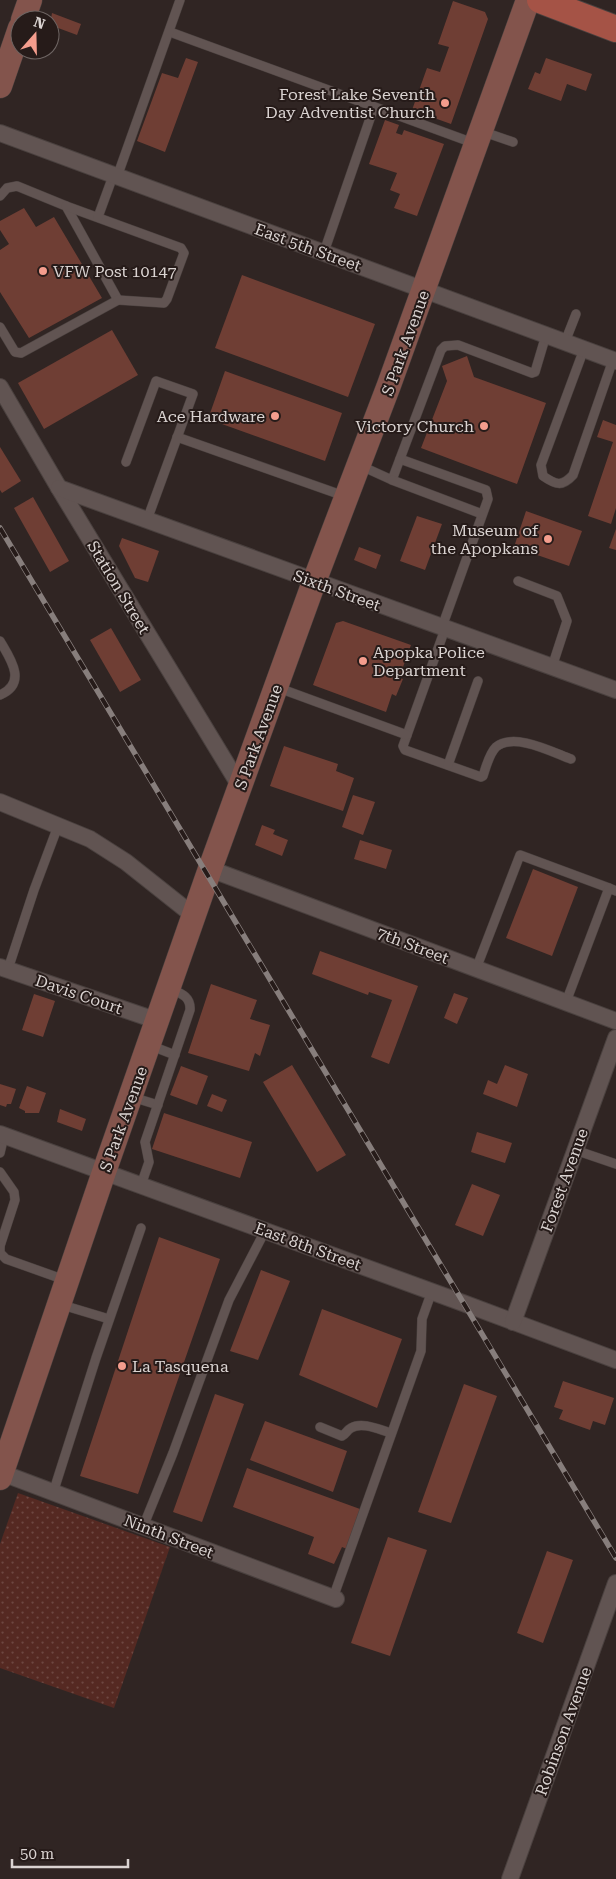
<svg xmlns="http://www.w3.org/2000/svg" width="616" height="1879" font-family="'Roboto Serif',serif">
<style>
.park{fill:url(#park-dots)}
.building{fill:#6f3e34}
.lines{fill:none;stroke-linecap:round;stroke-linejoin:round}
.lane-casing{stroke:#4a413f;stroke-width:10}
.street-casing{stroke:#4a413f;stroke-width:18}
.secondary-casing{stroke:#4a413f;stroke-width:25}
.primary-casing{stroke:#4a413f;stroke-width:28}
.lane{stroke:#615452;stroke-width:9}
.street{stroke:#615452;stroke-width:16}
.secondary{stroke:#83544c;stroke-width:24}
.primary{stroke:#a55346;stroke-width:26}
.rail-casing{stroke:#877e7c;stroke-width:5.5}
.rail{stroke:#261b19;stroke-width:4;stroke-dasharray:11;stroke-linecap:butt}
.poi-dot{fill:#f49d8d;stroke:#261b19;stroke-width:2}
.labels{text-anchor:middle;stroke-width:4;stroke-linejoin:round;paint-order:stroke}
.poi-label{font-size:16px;fill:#dad3d1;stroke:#261b19;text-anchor:end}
.street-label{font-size:16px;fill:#dad3d1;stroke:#261b19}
</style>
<defs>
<pattern id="park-dots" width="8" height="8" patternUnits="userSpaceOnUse" patternTransform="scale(1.25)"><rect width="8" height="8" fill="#552922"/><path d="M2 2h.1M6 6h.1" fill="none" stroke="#6d4741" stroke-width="1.8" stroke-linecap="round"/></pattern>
</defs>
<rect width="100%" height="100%" fill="#302523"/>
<polygon class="park" points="18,1493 170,1547 114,1708 0,1668 0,1544"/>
<g class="building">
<polygon points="453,1 485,12 488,19 451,124 412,110 427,68 440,72 449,47 438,44"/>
<polygon points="52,13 81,24 77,35 50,25"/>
<polygon points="186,58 198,62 165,152 137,141 162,73 178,78"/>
<polygon points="546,58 592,74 586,91 567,84 561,101 528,89 535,72 540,74"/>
<polygon points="385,120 399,125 396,133 402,135 404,130 444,144 417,216 394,208 400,194 390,190 397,173 369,164"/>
<polygon points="24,208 36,227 54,217 102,298 29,338 0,292 0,250 9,244 0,230 0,221"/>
<polygon points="242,275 375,324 348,397 215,348"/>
<polygon points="112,330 138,375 44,429 18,383"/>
<polygon points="467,356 474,377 546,403 517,484 421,448 447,381 442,366"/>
<polygon points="225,371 342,413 325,461 208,419"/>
<polygon points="603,420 616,425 616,508 611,524 588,516 613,442 597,437"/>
<polygon points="0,447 21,481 2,493 0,490"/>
<polygon points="33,497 69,561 50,572 14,508"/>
<polygon points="526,511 582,531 569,566 514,547"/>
<polygon points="417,516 442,524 425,570 400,561"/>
<polygon points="616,529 616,550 609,548"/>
<polygon points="122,538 159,551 148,582 135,578 119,546"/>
<polygon points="359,547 381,555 376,569 354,560"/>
<polygon points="343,621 411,645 399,678 403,679 396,696 392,694 386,712 313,685 336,623"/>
<polygon points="111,628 141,680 120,692 90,640"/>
<polygon points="284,746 338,764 336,771 354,778 343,811 270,786"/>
<polygon points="353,795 375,802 363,835 342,827"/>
<polygon points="262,825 275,830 273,834 288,840 282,856 255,845"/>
<polygon points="360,840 392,850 386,869 354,859"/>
<polygon points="533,869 578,887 552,956 506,938"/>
<polygon points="320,951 418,986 389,1064 371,1057 392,1000 369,992 368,995 312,974"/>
<polygon points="211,984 257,1000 250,1019 270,1025 260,1056 255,1053 249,1071 188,1053"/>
<polygon points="454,993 468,998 457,1024 444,1018"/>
<polygon points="34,994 55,1001 43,1037 22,1030"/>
<polygon points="292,1065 346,1155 317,1172 263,1082"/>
<polygon points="505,1065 528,1074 517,1107 483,1094 488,1080 497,1084"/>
<polygon points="181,1066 208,1076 197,1105 170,1095"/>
<polygon points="0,1084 16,1089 11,1104 7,1104 6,1107 0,1105"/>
<polygon points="27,1086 46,1093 39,1113 25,1113 25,1111 19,1108"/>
<polygon points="212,1094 227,1100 222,1112 207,1106"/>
<polygon points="60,1109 86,1119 82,1131 57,1122"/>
<polygon points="164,1113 252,1142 240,1178 152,1149"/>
<polygon points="477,1132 512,1143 505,1163 471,1152"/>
<polygon points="472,1184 500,1195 483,1236 455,1225"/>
<polygon points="159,1237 220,1259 138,1494 80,1476"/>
<polygon points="261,1270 290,1281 258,1360 230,1351"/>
<polygon points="322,1309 402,1339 377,1408 299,1375"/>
<polygon points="563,1381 614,1398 605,1425 593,1421 590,1430 559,1419 563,1410 554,1407"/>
<polygon points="464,1384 497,1396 451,1523 418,1512"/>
<polygon points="215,1394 244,1404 202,1522 173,1512"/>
<polygon points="265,1421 347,1451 333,1492 250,1460"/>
<polygon points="247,1468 360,1509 347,1549 342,1547 334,1564 308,1554 314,1537 233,1507"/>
<polygon points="388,1537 427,1550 390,1656 351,1643"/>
<polygon points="547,1551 573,1560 543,1643 517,1633"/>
</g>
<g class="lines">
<g class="lane-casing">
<g id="lane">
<polyline points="170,32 476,144"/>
<polyline points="481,131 513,142"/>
<polyline points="117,177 180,0"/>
<polyline points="0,196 7,188 17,186 66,206 118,300 21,353 15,352 0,327"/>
<polyline points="66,206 181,248 184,253 167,299 164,303 118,300"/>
<polyline points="98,217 113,176"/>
<polyline points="324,252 374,107"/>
<polyline points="565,342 576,314"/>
<path d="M584,349l-43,116 2,11c13,9 19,11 30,-1l40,-115"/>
<polyline points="177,437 347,497"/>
<polyline points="400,459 486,490 488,499 442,627"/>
<polyline points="126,462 156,381 193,394 147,520"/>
<polyline points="359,465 392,480 441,350 445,346 458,345 532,373 535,372 546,335"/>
<polyline points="392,480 482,514"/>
<polyline points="518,581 557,596 567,621 552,667"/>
<path d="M445,629l-42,117 2,4 76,27 2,-1c3,-9 6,-22 13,-29 18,-15 56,5 75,12"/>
<path d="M0,641c10,17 28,42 0,54"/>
<polyline points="276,687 407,735"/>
<polyline points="448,765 478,681"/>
<polyline points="8,969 34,890 58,826"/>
<polyline points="476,969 520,855 609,888"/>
<polyline points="566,1002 609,888 616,891"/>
<polyline points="149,1045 175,1055"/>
<polyline points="132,1097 158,1105"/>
<polyline points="575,1150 616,1164"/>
<polyline points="0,1153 4,1136"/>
<polyline points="0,1172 14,1192 15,1200 0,1246"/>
<path d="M141,1185l8,-23 -4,-20 45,-132c1,-14 -10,-17 -21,-22"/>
<polyline points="0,1247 0,1253 6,1259 65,1280"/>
<polyline points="59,1304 109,1319"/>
<path d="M320,1427l22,9c4,-2 5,-6 9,-8 11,-7 29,2 40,5"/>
<polyline points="53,1493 96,1358 141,1228"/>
<polyline points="143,1527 173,1453 229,1300 265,1231"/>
<polyline points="333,1598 421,1351 422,1319 432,1291"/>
</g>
</g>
<g class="street-casing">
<g id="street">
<polyline points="0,133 616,361"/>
<polyline points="0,387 59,488 240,786"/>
<polyline points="59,488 616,690"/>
<polyline points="0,802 90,839 126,862 194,916"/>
<polyline points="210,869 616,1021"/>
<polyline points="0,967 158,1021"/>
<polyline points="0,1134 463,1303 616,1360"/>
<polyline points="513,1322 616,1038"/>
<polyline points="2,1473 336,1599"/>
<polyline points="510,1879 616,1583"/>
</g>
</g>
<g class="secondary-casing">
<g id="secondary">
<polyline points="23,20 30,0"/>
<polyline points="0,86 20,28"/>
<polyline points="0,1478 104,1172 210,869 314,582 389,385 528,0"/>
</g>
</g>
<g class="primary-casing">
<polyline id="primary" points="540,0 616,29"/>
</g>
<use href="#lane" class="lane"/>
<use href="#street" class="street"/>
<use href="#secondary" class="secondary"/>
<use href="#primary" class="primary"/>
<g class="rail-casing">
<polyline id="rail" points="0,528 616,1558"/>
</g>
<use href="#rail" class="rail"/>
</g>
<g class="poi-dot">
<circle cx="445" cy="103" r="5"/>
<circle cx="43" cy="271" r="5"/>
<circle cx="275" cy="416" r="5"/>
<circle cx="484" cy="426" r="5"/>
<circle cx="548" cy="539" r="5"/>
<circle cx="363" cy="661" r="5"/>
<circle cx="122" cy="1366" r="5"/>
</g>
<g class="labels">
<g class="poi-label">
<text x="435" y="100">Forest Lake Seventh<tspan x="435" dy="18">Day Adventist Church</tspan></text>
<text x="53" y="277" text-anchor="start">VFW Post 10147</text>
<text x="265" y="422">Ace Hardware</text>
<text x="474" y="432">Victory Church</text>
<text x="538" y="536">Museum of<tspan x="538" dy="18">the Apopkans</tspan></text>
<text x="373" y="658" text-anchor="start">Apopka Police<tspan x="373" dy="18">Department</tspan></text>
<text x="132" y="1372" text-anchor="start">La Tasquena</text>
</g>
<g class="street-label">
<text transform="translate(308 247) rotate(20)" y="6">East 5th Street</text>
<text transform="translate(405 343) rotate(-70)" y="6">S Park Avenue</text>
<text transform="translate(119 587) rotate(59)" y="6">Station Street</text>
<text transform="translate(337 590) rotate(20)" y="6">Sixth Street</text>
<text transform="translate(258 737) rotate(-70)" y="6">S Park Avenue</text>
<text transform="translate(413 945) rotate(21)" y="6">7th Street</text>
<text transform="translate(79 994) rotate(19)" y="6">Davis Court</text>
<text transform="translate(123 1119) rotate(-70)" y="6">S Park Avenue</text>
<text transform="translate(564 1180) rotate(-70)" y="6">Forest Avenue</text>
<text transform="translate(308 1246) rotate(20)" y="6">East 8th Street</text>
<text transform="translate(169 1536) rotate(21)" y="6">Ninth Street</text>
<text transform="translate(563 1731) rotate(-70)" y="6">Robinson Avenue</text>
</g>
</g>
<g transform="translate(35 35) rotate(20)"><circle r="24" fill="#261b19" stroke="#6e6563"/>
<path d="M0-4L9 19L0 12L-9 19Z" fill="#f49d8d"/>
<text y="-8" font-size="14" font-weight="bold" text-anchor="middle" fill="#dad3d1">N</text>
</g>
<path d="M12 1859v8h116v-8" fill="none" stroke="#dad3d1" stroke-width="2.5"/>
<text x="20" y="1859" font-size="15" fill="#dad3d1" stroke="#261b19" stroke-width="4" paint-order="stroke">50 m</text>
</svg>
